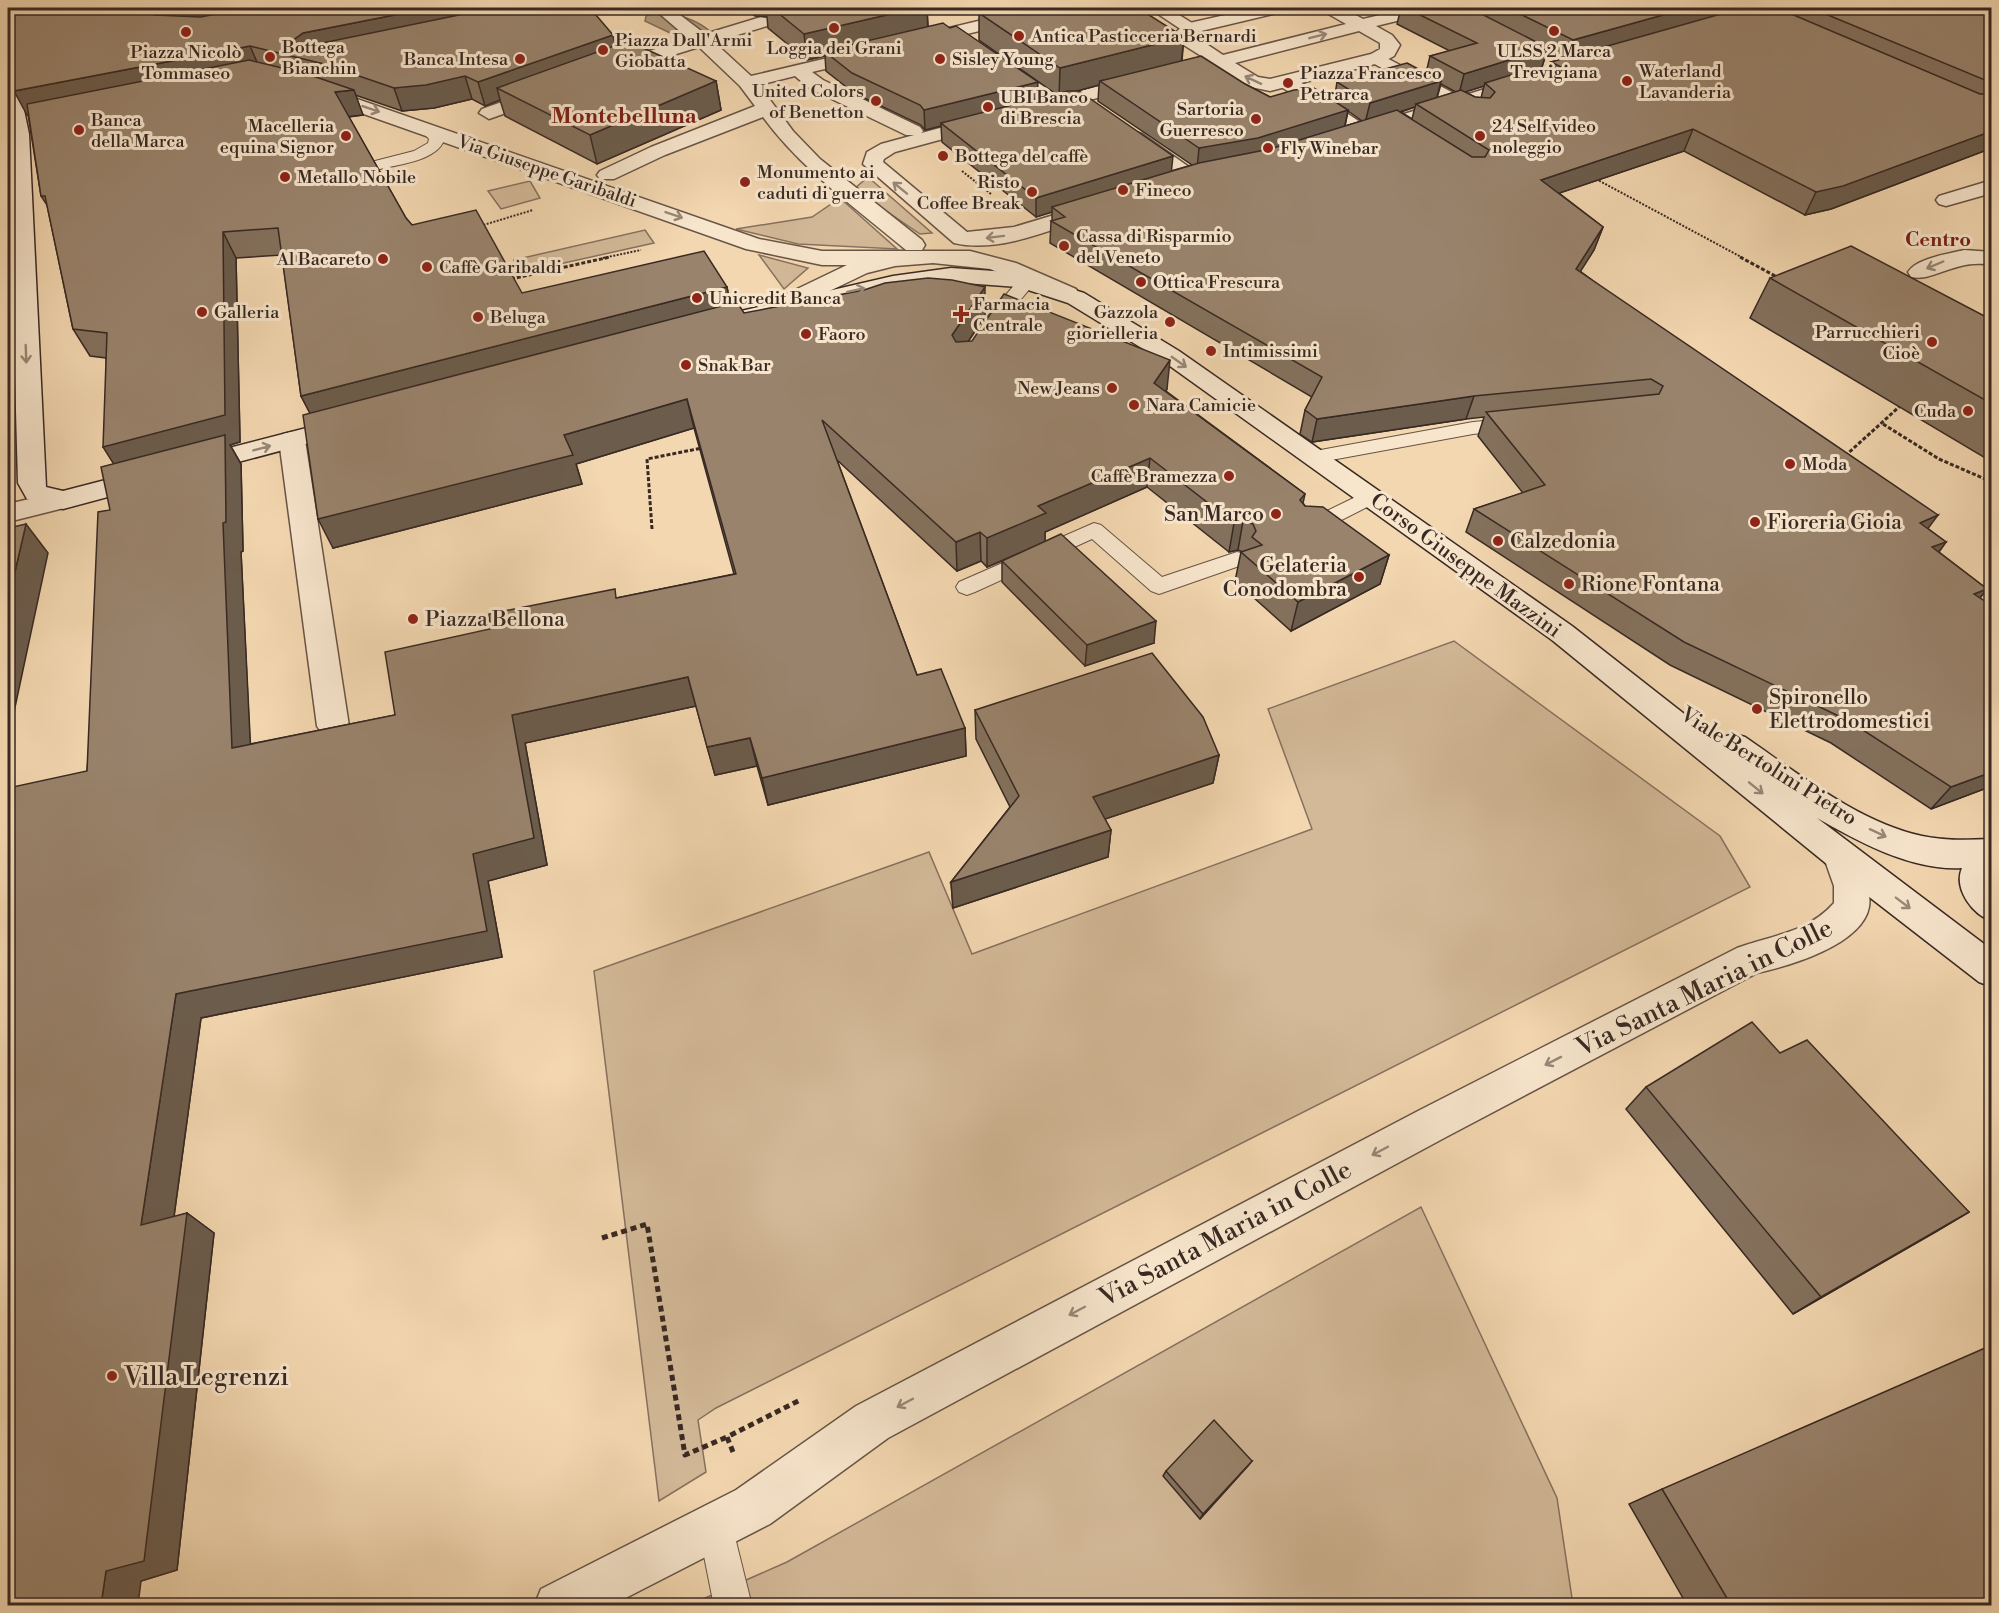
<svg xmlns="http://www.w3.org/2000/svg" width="1999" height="1613" font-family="'Libre Bodoni',serif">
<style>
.green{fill:#d3b998;stroke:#86715e;stroke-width:1.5}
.water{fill:#b39c80;stroke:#826e5b;stroke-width:1.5}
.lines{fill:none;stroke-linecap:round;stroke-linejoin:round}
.service-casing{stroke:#675446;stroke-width:2}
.pedestrian-casing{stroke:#675446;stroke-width:3}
.minor-casing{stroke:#675446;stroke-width:3}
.secondary-casing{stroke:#382923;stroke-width:3}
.path-far2{stroke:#382923;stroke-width:2;stroke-dasharray:2 1.5;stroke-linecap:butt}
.path-far1{stroke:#382923;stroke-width:3;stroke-dasharray:4 2;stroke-linecap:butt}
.path{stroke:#382923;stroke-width:5;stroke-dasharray:6 4;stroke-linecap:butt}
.service{fill:#f7e5cc;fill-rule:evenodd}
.pedestrian{fill:#f7e5cc;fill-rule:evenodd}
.minor{fill:#f7e5cc;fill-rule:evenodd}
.secondary{fill:#f7e5cc;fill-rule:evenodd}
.wall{fill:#84715d;stroke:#382923;stroke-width:1.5;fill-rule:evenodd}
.shaded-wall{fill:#6b5c4c;stroke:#382923;stroke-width:1.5}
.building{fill:#99836c;stroke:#382923;stroke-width:1.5}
.oneway{stroke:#988778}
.poi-dot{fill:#8f2418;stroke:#f7e5cc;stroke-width:2}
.labels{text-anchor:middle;stroke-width:6;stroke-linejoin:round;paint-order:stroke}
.far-poi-label{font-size:18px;fill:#382923;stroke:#f7e5cc;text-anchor:start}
.far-street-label{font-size:18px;fill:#382923;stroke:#f7e5cc}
.far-quarter-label{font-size:20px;font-weight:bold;fill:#7a1f14;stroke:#f7e5cc}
.poi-label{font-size:21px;fill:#382923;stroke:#f7e5cc;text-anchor:start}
.street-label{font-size:21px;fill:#382923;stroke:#f7e5cc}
.far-district-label{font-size:22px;font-weight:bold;fill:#7a1f14;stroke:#f7e5cc}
.near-street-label{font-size:26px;fill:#382923;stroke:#f7e5cc}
.near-poi-label{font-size:26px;fill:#382923;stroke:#f7e5cc;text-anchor:start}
</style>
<rect width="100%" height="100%" fill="#f3d7b0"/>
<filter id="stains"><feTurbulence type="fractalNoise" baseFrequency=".00333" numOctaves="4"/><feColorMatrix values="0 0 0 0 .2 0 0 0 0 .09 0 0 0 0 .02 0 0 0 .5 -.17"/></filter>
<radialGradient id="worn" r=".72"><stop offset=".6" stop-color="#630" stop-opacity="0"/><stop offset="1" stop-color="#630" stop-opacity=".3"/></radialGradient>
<g class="green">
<polygon points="868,177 932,233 920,234 854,189"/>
<polygon points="530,181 540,198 501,209 488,191"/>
<polygon points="840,198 897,249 798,244 736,229 812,217"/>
<polygon points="645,230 654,243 519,273 514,260"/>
<polygon points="759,255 808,268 784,289"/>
<polygon points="1454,641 1720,836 1750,887 716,1408 698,1420 706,1472 659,1501 594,971 929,852 972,954 1312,829 1268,709"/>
<polygon points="1421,1207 1557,1498 1573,1605 687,1606 787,1562"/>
</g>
<path class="water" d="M653,13c20,-2 46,7 60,21l-24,8 -44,-21 1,-5z"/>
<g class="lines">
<g class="service-casing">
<g id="service">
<path d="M427,125l5,1 13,12c-7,23 -45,26 -65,31l-5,-2 -3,-3 3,-3 39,-10 14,-8 1,-4 -9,-10z"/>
<polygon points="1031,271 1040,276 1037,280 997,328 985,328 982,324 985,320 1025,272"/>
<polygon points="1516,418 1526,424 1523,428 1473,434 1315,463 1308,461 1305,457 1308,453 1315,451 1473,422"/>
<polygon points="1370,490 1377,492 1380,497 1377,502 1314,534 1300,534 1296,529 1300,524"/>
<polygon points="1094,523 1101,525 1162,577 1237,552 1245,554 1248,559 1245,564 1159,594 1151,591 1092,539 975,592 967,595 959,592 956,587 959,582"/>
<polygon points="716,1508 729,1513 752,1606 714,1606 698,1526 703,1513"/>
</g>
</g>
<g class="pedestrian-casing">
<g id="pedestrian">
<path d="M653,8h18l34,26 56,-17 6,1 3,4 -3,4 -53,16 37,34 119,-28 6,1 3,4 -3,4 -64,15 11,8 97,47 3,4 -3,4h-14l-97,-47 -14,-12 -36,9 34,46 27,28 102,81 3,5 -3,5h-16c-50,-42 -104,-80 -143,-133l-98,38 -51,24h-14l-3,-4 3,-4 51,-24 104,-41 -15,-20 -41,-39 -81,25h-12l-3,-4 3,-4 83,-25z"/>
<polygon points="1033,8 1060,8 1058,12 917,46 908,41 911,37"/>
<polygon points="1149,8 1168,8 1200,28 1191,33 1185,32"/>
<polygon points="1377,53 1484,109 1487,113 1484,117 1470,117 1371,62 1368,58"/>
<polygon points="1001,60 1056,94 1058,98 1056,102 1042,102 995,69 992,65"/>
<polygon points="1287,76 1294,78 1375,132 1372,136 1358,136 1280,86 1278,82 1280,78"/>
<polygon points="544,87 553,93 551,97 489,119 479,113 482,109"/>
<polygon points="1992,180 1992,193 1946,206 1939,204 1936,200 1939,196"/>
</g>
</g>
<g class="minor-casing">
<g id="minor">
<polygon points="141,8 157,8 154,18 165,26 183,29 186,33 177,38 154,34 136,19"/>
<path d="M1256,8h27l-2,4 -84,20 -4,3 30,20 123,-31 -21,-12 -2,-4h20l20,11 47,-11h26l-2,4 -58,14 16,9 8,10 -6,11 -11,6 -113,29 -24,-5 -28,-19 -175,45 -9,-6 2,-4 170,-43 -27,-17 -5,-8 11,-10zM1359,31l21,12v6l-9,5 -101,25 -12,-2 -23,-14z"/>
<polygon points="1591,56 1600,61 1597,65 1376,135 1362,135 1359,131 1362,127"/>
<polygon points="317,85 759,239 822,251 970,251 1016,263 1076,289 1079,294 1076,299 1068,301 990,269 933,263 895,266 867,273 786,312 770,312 767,307 770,302 847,265 822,265 746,249 310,95 308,91 310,87"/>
<path d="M984,116l7,2 3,4 -3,4 -96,26 -11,7 -1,3 84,70 47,-5 80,-24 7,2 3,4 -3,4c-44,14 -100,41 -147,30l-91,-79 4,-12 14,-8z"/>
<polygon points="1135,132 1142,134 1199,174 1202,178 1199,182 1185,182 1128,142 1125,138 1128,134"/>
<path d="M1964,250l28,2v13c-36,-7 -58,17 -81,12l-3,-5c9,-14 40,-18 56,-22z"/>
<polygon points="292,432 301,434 305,440 349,726 344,734 333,738 322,734 317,726 279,440 283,434"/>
<polygon points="63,491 72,494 76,500 72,506 8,522 8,504"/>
<path d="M1840,841l12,4c9,18 20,41 17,62 -7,38 -80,59 -112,66l-311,164 -558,301 -118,86 -160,82h-76l7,-17 195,-99 120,-84 562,-295 319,-163c36,-13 70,-15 97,-45v-17l-11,-31 5,-10z"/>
</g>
</g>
<g class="secondary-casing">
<g id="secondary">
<polygon points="8,40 17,45 18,81 29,134 46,487 63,491 349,417 358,420 362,425 358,430 63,509 27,499 18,483 8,124"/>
<path d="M951,268l70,5 63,20 95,58 393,275 148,116 3,-5 11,-3 11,3c54,37 113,85 177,99 24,5 46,4 70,3v82c-19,-6 -39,-32 -30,-53 -50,3 -103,-26 -145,-50l175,132v37l-13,-5 -151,-117 -276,-225 -389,-279 -95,-58 -49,-16 -68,-5 -58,8 -144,33 -8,-2 -4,-5 4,-5 152,-35z"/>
</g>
</g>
<g class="path-far2">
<polyline points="962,171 991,194"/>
<polyline points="1596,179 1743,258"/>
<polyline points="480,226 533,210"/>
<polyline points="603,258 641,250"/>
</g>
<g class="path-far1">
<polyline points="1740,257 1779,278"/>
<polyline points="511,279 610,257"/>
<polyline points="1883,424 1939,459 1992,482"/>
<polyline points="1845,456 1899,407"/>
<polyline points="652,529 647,459 702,448"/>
</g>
<g class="path">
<polyline points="602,1238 647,1224 685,1455 727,1437"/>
<polyline points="733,1452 727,1437 800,1400"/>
</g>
<use href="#service" class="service"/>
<use href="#pedestrian" class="pedestrian"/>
<use href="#minor" class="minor"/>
<use href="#secondary" class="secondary"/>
</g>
<g class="wall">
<path d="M8,8h132l-1,2 17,5 -4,-7h438l25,38 101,35 5,29 -124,54 -92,-48 -5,-16 -15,6 -13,-7 -38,9 -32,3 -47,-16 8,20 -14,2 57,101 6,7 110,68 205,-6 3,17 14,9 241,3 -17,26 199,47 -1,2 139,103 -2,9 2,3 84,49 -9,29 -89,47 -56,-50 6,-29h2l-5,-2 -9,2 -82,-65 -102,45v10l109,101 -69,23 -83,-84v-21l2,-1 -17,7 -6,-6 -24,10 -120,-111 80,215 48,53 1,28 -198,49 -11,-39 -42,9 -19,-69 -171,37 22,122 -59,16 14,76 -301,61 -27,199 13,-4 27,20 -37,337 -36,11 -54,-810 27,-307 -8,-106 -16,-2 -17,-27 -26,-124 -6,-9 -13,-81h-1zM282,255l19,141 9,17 23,135 249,-64 -6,-20 118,-36 40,146 -117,24 -127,31 -95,86 -145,29 -9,-192 2,-1 -2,-87 -11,-19 10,-3 -4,-184z"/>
<path d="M744,8h183l1,18 109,72 19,-4 -77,-54v-27l205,24 -2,24 63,23 25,13 64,4 3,-19 89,-9 4,-17 20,-5 -53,-27 4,-16 -24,6 -12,-6h425l-8,2 11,4 3,-6h196v140l-161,61 -26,6 -121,-64 -125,42 44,34 -9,23 -14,21 366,271 -7,10 48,37 -7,9 12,8v180l-61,23 -100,-66 -161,-78 -204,-133 8,-23 49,-16 -45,-57 6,-19 -18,2 -154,23 -12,-8 5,-24 7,-13 -262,-154 1,-22h1v-9l-16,5 -94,-75 -1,-16 -16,4 -4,-5 -67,-32 -28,-22 -1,-15 -18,4 -39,-32 -1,-11 -12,-1zM1547,51l16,8 -12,3 -4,13 -11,-5 6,-3zM1441,84l15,8 -19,6zM1099,85l-1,16 94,64 -21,6 -94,-80zM1484,86l-3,12 -6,-1 -10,-5zM1415,107l-3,12 -11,-7zM1348,111l14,10 -17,5z"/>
<polygon points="1770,278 1992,320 1992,462 1750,318"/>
<polygon points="975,710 1219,755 1213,783 1105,819 1111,830 1108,857 953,908 951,882 1010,807 976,739"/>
<polygon points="1780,1053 1969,1212 1937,1231 1793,1314 1626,1109 1646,1087"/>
<polygon points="1252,1461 1200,1519 1163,1476 1166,1471"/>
<polygon points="1662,1489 1992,1605 1687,1605 1629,1504"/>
</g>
<g class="shaded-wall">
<polygon points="203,8 268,8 211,26"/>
<polygon points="430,8 545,8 298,58 292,41 303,33"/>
<polygon points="917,8 927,8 928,31 824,51 825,56 807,60 804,34"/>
<polygon points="1378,8 1401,8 1377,14"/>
<polygon points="1688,8 1751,8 1566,61 1573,40"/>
<polygon points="1771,8 1791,8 1768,14"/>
<polygon points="613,35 618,57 497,88 500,100 485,106 478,82"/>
<polygon points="1184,37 1181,64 1100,81 1099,85 1059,96 1060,68"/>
<polygon points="250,46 260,69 27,115 14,91"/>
<polygon points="1548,48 1542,67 1488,85 1485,83 1484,86 1459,94 1464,74"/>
<polygon points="465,76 472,99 434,108 402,111 394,88"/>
<polygon points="716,81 721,110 597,164 590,135"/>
<polygon points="1441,81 1436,101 1416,104 1415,107 1365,123 1370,103"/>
<polygon points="1038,82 1037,101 941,123 941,126 925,130 924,110"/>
<polygon points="354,90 363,115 345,117 335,92"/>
<polygon points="1348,110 1344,130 1197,169 1199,148"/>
<polygon points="1693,129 1684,151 1533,202 1541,180"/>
<polygon points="1992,131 1992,148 1831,209 1805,215 1816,192"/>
<polygon points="1173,156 1171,175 1052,207 1052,212 1036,217 1036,198"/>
<polygon points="1603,227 1594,250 1568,291 1576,269"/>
<polygon points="223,232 236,258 240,442 230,445 241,464 243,551 241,552 252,776 232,748 120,474 103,447"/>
<polygon points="727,287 732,314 315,423 301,396"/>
<polygon points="985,287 985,316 953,364 952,335"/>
<polygon points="1170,360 1167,389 1151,412 1154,383"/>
<polygon points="1474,396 1466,419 1312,442 1317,419"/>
<polygon points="687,399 694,428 576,464 582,484 333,548 318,519 564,435"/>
<polygon points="1150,458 1147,487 1045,532 1045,542 987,567 987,538 1038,506"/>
<polygon points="1938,515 1921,538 1920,523"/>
<polygon points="1243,521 1238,550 1229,552 1234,523"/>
<polygon points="26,524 48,553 8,740 8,602"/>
<polygon points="980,532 981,561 957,571 956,542"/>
<polygon points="1946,542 1929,565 1932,547"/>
<polygon points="1389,555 1380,584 1291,631 1298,602"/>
<polygon points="1987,589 1968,613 1974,594"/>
<polygon points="1156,621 1154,643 1085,666 1087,645"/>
<polygon points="688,677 696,706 525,743 547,865 488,881 502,957 201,1018 170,1245 141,1225 176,994 473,854 512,715"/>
<polygon points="965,728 966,756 768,805 762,778"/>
<polygon points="750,738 757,766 715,775 707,747"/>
<polygon points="1219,755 1213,783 1090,824 1093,797"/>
<polygon points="1992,772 1992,786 1931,809 1951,787"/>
<polygon points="1111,830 1108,857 953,908 951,882"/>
<polygon points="1969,1212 1937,1231 1793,1314 1821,1297"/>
<polygon points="187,1213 214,1233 177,1570 141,1581 138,1605 101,1605 106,1571"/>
<polygon points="14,1245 8,1274 8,1247"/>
<polygon points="1252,1461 1248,1466 1200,1519 1203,1514"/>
</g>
<g class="building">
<polygon points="8,8 135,8 155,15 201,17 245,8 430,8 303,33 292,41 303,47 493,8 590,8 613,35 478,82 465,76 426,85 394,88 324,64 250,46 14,91 8,59"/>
<polygon points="772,8 917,8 804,34"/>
<polygon points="1000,8 1138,8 1184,37 1060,68 979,13"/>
<polygon points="1406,8 1470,8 1548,48 1464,74 1430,56 1477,43"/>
<polygon points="1508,8 1688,8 1573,40"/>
<polygon points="1742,8 1777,8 1980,94 1987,94 1992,92 1992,131 1843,186 1816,192 1693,129 1541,180 1603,227 1576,269 1938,515 1920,523 1946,542 1932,547 1987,589 1974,594 1992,606 1992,772 1951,787 1849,721 1684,642 1474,509 1545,485 1486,412 1659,394 1663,386 1651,379 1474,396 1317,419 1305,410 1322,377 1051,221 1065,217 1052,207 1199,163 1270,149 1397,110 1472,157 1485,157 1489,150 1416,104 1461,90 1475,97 1490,98 1495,92 1485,83 1533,68 1556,80 1567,80 1571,76 1569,71 1551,62"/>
<polygon points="1811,8 1992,8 1992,83"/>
<polygon points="943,23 950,28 956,26 1038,82 924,110 920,105 852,73 824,51"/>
<polygon points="628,41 716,81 590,135 497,88"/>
<polygon points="1201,56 1245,84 1270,97 1294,90 1314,88 1348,110 1258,138 1199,148 1100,81"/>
<polygon points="249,60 307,74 354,90 335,92 406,218 412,225 476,210 522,293 704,251 727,287 301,396 278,228 223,232 225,415 103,447 107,333 73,329 45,196 41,196 27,104"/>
<polygon points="1407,63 1441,81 1370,103 1337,82"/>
<polygon points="1068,91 1079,91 1173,156 1036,198 941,123"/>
<polygon points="1851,246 1992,320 1992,404 1770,278"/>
<polygon points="928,278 952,280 985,287 952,335 956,342 972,341 1004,294 1170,360 1154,383 1305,494 1300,500 1305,506 1323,507 1389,555 1298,602 1241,552 1262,545 1252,537 1256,531 1253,524 1243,521 1234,523 1150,458 1038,506 1046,513 987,538 980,532 956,542 822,420 917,675 941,669 965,728 762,778 750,738 707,747 688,677 512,715 534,838 473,854 487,931 176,994 141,1225 187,1213 144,1561 106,1571 101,1605 8,1605 8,1275 14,1245 8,1247 8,788 87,771 98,512 110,510 101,467 225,435 226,522 223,523 232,748 395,715 385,652 490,629 489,614 615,589 616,598 736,574 687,399 564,435 573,455 318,519 303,415 737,302 744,313 864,290 885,283"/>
<polygon points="26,524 8,602 8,528"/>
<polygon points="1061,534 1156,621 1087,645 1002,561"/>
<polygon points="1152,653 1203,717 1219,755 1093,797 1111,830 951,882 1019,796 975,710"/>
<polygon points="1752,1022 1780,1053 1807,1040 1969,1212 1821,1297 1646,1087"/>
<polygon points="1992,1345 1992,1605 1731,1605 1662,1489"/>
<polygon points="1214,1420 1252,1461 1203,1514 1166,1471"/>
</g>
<defs><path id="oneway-shaft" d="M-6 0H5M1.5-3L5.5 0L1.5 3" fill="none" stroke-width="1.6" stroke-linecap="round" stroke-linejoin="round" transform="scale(1.5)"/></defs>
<g class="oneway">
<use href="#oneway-shaft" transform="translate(1318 36) rotate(-14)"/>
<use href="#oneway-shaft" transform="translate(1253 80) rotate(-155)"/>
<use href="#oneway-shaft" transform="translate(371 109) rotate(19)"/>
<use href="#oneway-shaft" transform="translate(900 188) rotate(-141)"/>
<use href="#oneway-shaft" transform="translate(674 215) rotate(19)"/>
<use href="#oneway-shaft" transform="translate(995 237) rotate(173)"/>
<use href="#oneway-shaft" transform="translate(1935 265) rotate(157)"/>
<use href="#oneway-shaft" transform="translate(856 290) rotate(-12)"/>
<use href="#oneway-shaft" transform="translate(26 354) rotate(88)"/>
<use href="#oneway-shaft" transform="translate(1179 362) rotate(35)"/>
<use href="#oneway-shaft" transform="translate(262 448) rotate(-15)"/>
<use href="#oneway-shaft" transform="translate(1756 788) rotate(39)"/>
<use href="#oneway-shaft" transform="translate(1878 833) rotate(25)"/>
<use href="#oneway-shaft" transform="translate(1903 903) rotate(37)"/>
<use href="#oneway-shaft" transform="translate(1553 1061) rotate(153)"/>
<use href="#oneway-shaft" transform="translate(1380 1151) rotate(152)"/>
<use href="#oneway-shaft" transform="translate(1077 1311) rotate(152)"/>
<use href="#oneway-shaft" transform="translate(905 1403) rotate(152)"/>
</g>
<g class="poi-dot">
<circle cx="834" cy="28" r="6"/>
<circle cx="1554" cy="31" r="6"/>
<circle cx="186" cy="32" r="6"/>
<circle cx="1019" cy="36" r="6"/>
<circle cx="603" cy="50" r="6"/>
<circle cx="270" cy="57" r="6"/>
<circle cx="520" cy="59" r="6"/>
<circle cx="940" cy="59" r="6"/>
<circle cx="1627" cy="81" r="6"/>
<circle cx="1288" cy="83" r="6"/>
<circle cx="876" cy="101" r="6"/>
<circle cx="988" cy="107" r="6"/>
<circle cx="1256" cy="119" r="6"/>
<circle cx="79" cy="130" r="6"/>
<circle cx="346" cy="136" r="6"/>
<circle cx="1480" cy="136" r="6"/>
<circle cx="1268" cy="148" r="6"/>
<circle cx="943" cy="156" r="6"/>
<circle cx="285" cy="177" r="6"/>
<circle cx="745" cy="182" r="6"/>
<circle cx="1123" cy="190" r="6"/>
<circle cx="1032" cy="192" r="6"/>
<circle cx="1064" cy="246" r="6"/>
<circle cx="383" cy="259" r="6"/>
<circle cx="427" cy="267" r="6"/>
<circle cx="1141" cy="282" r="6"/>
<circle cx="697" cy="298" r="6"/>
<circle cx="202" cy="312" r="6"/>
<path d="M958 305h6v6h6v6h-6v6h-6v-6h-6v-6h6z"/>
<circle cx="478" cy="317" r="6"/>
<circle cx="1170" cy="322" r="6"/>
<circle cx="806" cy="334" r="6"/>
<circle cx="1932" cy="342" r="6"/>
<circle cx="1211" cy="351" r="6"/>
<circle cx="686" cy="365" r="6"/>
<circle cx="1112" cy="388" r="6"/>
<circle cx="1134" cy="405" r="6"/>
<circle cx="1968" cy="411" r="6"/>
<circle cx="1790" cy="464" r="6"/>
<circle cx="1229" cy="476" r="6"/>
<circle cx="1276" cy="514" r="6"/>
<circle cx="1755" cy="522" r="6"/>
<circle cx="1498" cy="541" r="6"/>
<circle cx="1359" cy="577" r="6"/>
<circle cx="1569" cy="584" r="6"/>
<circle cx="413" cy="619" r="6"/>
<circle cx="1757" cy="709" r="6"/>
<circle cx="112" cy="1376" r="6"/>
</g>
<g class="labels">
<g class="far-poi-label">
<text x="1031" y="42">Antica Pasticceria Bernardi</text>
<text x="615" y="46">Piazza Dall'Armi<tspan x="615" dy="21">Giobatta</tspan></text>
<text x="282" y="53">Bottega<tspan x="282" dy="21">Bianchin</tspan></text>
<text x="834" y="54" text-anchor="middle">Loggia dei Grani</text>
<text x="1554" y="57" text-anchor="middle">ULSS 2 Marca<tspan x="1554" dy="21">Trevigiana</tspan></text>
<text x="186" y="58" text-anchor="middle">Piazza Nicolò<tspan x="186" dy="21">Tommaseo</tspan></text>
<text x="508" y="65" text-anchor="end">Banca Intesa</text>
<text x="952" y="65">Sisley Young</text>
<text x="1639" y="77">Waterland<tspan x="1639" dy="21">Lavanderia</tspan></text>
<text x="1300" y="79">Piazza Francesco<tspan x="1300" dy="21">Petrarca</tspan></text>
<text x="864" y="97" text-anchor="end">United Colors<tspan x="864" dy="21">of Benetton</tspan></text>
<text x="1000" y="103">UBI Banco<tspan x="1000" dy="21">di Brescia</tspan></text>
<text x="1244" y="115" text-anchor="end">Sartoria<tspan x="1244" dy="21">Guerresco</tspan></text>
<text x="91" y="126">Banca<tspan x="91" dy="21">della Marca</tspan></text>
<text x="334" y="132" text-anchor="end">Macelleria<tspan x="334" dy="21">equina Signor</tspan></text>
<text x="1492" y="132">24 Self video<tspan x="1492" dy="21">noleggio</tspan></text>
<text x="1280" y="154">Fly Winebar</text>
<text x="955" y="162">Bottega del caffè</text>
<text x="757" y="178">Monumento ai<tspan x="757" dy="21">caduti di guerra</tspan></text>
<text x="297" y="183">Metallo Nobile</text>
<text x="1020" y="188" text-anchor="end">Risto<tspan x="1020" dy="21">Coffee Break</tspan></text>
<text x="1135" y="196">Fineco</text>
<text x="1076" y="242">Cassa di Risparmio<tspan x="1076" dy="21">del Veneto</tspan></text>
<text x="371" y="265" text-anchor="end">Al Bacareto</text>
<text x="439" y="273">Caffè Garibaldi</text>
<text x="1153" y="288">Ottica Frescura</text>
<text x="709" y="304">Unicredit Banca</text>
<text x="973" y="310">Farmacia<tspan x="973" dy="21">Centrale</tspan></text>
<text x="214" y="318">Galleria</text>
<text x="1158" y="318" text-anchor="end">Gazzola<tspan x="1158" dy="21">giorielleria</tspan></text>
<text x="490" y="323">Beluga</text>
<text x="1920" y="338" text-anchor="end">Parrucchieri<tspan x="1920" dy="21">Cioè</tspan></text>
<text x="818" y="340">Faoro</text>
<text x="1223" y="357">Intimissimi</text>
<text x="698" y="371">Snak Bar</text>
<text x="1100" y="394" text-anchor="end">New Jeans</text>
<text x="1146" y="411">Nara Camicie</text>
<text x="1956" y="417" text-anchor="end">Cuda</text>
<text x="1802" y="470">Moda</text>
<text x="1217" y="482" text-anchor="end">Caffè Bramezza</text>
</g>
<g class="far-street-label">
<text transform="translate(547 171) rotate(19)" y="6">Via Giuseppe Garibaldi</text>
</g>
<g class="far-quarter-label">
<text x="1938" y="246">Centro</text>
</g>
<g class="poi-label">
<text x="1264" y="521" text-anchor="end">San Marco</text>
<text x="1767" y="529">Fioreria Gioia</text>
<text x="1510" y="548">Calzedonia</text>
<text x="1347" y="572" text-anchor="end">Gelateria<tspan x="1347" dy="24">Conodombra</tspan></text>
<text x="1581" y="591">Rione Fontana</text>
<text x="425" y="626">Piazza Bellona</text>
<text x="1769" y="704">Spironello<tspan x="1769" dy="24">Elettrodomestici</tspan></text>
</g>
<g class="street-label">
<text transform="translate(1466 565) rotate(36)" y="7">Corso Giuseppe Mazzini</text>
<text transform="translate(1769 766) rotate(32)" y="7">Viale Bertolini Pietro</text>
</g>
<g class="far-district-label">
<text x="624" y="123">Montebelluna</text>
</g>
<g class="near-street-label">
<text transform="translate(1704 987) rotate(-26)" y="9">Via Santa Maria in Colle</text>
<text transform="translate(1225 1233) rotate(-28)" y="9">Via Santa Maria in Colle</text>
</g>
<g class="near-poi-label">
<text x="124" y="1385">Villa Legrenzi</text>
</g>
</g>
<rect width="1999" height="1613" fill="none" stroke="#f3d7b0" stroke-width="30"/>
<rect x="9" y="9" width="1981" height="1595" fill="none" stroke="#382923" stroke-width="3"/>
<rect x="15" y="15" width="1969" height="1583" fill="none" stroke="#382923" stroke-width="1.5"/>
<rect width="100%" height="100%" filter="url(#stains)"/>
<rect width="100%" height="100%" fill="url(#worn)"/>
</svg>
